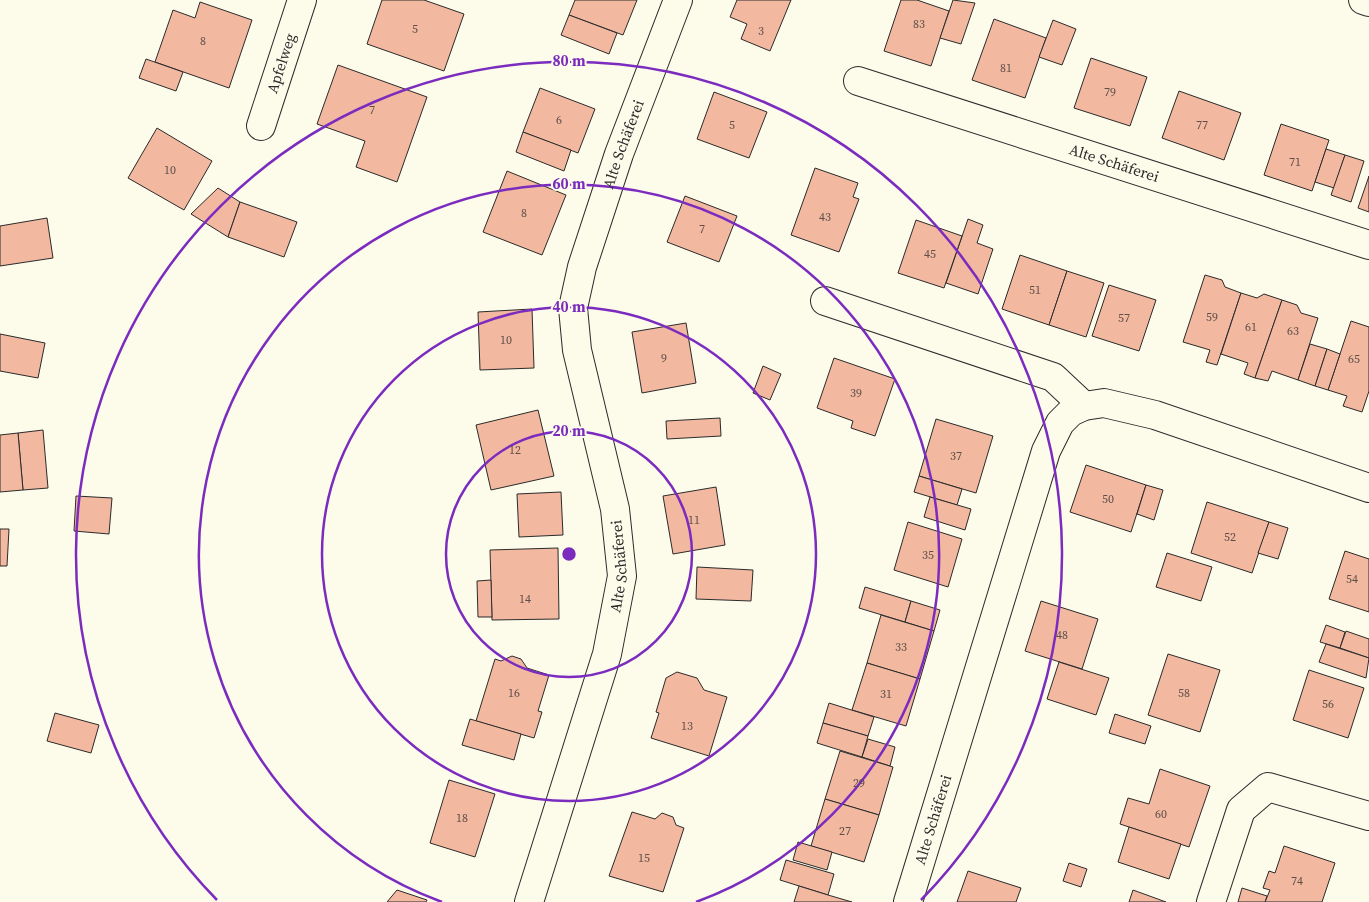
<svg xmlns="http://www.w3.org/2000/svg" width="1369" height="902" font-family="'Source Serif 4',serif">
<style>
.building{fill:#f2b8a0;stroke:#2b2b2b}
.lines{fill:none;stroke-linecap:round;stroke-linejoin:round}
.street-casing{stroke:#2b2b2b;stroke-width:30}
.street{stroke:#fdfbea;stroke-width:28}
.ring{fill:none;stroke:#7b2cbf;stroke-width:2.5}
.labels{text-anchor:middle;stroke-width:4;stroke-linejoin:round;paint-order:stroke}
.number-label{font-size:12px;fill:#5d4e48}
.street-label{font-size:15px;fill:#2b2b2b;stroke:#fdfbea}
.centre{fill:#7b2cbf;stroke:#fdfbea;stroke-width:2.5}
.ring-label{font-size:15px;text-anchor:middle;font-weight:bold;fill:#7b2cbf;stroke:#fdfbea;stroke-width:4;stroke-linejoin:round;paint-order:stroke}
</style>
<rect width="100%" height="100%" fill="#fdfbea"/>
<g class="building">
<polygon points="382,0 424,0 464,14 444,71 367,44"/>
<polygon points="575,0 637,0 623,35 569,15"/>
<polygon points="737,0 791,0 770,51 741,39 747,24 730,17"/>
<polygon points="901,0 917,0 949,11 931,66 884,51"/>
<polygon points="953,0 975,3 961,44 940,38"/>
<polygon points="200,2 252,20 229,88 155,62 173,10 195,18"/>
<polygon points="569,15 617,33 609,54 561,35"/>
<polygon points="994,19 1046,38 1025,98 972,80"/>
<polygon points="1053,20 1076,29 1062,65 1039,57"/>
<polygon points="1091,58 1147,77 1130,126 1074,108"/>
<polygon points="146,59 183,72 176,91 139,78"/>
<polygon points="338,65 427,97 397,182 356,167 365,141 317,124"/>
<polygon points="540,88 595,109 578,153 523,132"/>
<polygon points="1179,91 1241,113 1224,160 1162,138"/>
<polygon points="714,92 767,112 749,158 697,139"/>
<polygon points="1281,124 1329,140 1312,191 1264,175"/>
<polygon points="157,128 212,161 184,210 128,178"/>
<polygon points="523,132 571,150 564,171 516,152"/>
<polygon points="1326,149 1345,155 1334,188 1315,182"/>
<polygon points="1345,155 1364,161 1351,202 1331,195"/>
<polygon points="815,168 858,183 853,197 859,199 839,252 791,235"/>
<polygon points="507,171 566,195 542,255 483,232"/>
<polygon points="1369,176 1369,212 1358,208"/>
<polygon points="218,188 240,202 228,237 191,214"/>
<polygon points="685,196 737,216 719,262 667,242"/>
<polygon points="240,202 297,222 284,257 228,237"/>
<polygon points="47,218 53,258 0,266 0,226"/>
<polygon points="968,219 983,225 977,243 993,249 978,294 946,283"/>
<polygon points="916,220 962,236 944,288 898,273"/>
<polygon points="1020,255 1067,271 1049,325 1002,309"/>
<polygon points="1067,271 1104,283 1086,337 1049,325"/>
<polygon points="1205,275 1222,280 1225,287 1241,293 1217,365 1206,362 1210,350 1183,342"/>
<polygon points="1109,285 1156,300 1139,351 1092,336"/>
<polygon points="1241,293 1257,298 1264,294 1282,300 1255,378 1244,374 1248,363 1221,354"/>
<polygon points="1282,300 1297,305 1301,313 1318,318 1298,380 1272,371 1268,381 1255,378"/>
<polygon points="532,309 534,368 480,370 478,312"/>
<polygon points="1351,321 1369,327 1369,391 1362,412 1343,406 1347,396 1328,390"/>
<polygon points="686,323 696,383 642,393 632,332"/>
<polygon points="0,334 45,343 38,378 0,371"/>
<polygon points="1310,344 1327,349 1315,386 1298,380"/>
<polygon points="1327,349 1340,354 1328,390 1315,386"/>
<polygon points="834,358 895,379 875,436 851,428 853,421 817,408"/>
<polygon points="763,366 781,374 770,400 753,393"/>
<polygon points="538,410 554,476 491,490 476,425"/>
<polygon points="720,418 721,436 667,439 666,421"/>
<polygon points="936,419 993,436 976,493 919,476"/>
<polygon points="43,430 48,488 23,490 18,433"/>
<polygon points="18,433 23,490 0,492 0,435"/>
<polygon points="1086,465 1146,485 1131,532 1070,512"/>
<polygon points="919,476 962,489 957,505 914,492"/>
<polygon points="1146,485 1163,490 1154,520 1137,514"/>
<polygon points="716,487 725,545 673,554 663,496"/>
<polygon points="561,492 563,535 519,537 517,494"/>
<polygon points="76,496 112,498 109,534 74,531"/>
<polygon points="930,497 971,509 965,530 924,517"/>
<polygon points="1207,502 1269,522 1252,573 1191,553"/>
<polygon points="908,522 962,539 948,587 894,570"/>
<polygon points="1269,522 1288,528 1278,559 1258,553"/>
<polygon points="0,529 9,529 7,566 0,566"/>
<polygon points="558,548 559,619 492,620 490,550"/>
<polygon points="1345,551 1369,559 1369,612 1329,599"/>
<polygon points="1167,553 1212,567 1201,601 1156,587"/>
<polygon points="697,567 753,570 751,601 696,599"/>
<polygon points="491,580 492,617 478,617 477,581"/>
<polygon points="865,587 911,601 905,622 859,608"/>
<polygon points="911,601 940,610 934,631 905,622"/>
<polygon points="1041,601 1098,619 1082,669 1025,651"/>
<polygon points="881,615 934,631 920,679 867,663"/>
<polygon points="1326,625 1345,632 1340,648 1320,642"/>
<polygon points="1346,631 1369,639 1369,658 1340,648"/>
<polygon points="1326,644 1369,658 1366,678 1319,662"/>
<polygon points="1168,654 1220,670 1200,732 1148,715"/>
<polygon points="512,656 521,659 527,668 549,675 538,711 542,712 534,738 476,721 495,659 501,661"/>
<polygon points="1059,662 1109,678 1096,715 1047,699"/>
<polygon points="867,663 920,679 906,726 852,710"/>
<polygon points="1309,670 1364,688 1348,738 1293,720"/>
<polygon points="677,672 697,678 704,690 727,697 709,756 651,738 659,713 656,712 666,678"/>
<polygon points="829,703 874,717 868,736 823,723"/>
<polygon points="55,713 99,725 91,753 47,741"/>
<polygon points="1115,714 1151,726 1145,744 1109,733"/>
<polygon points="470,719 521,734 514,760 462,745"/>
<polygon points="823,723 868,736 862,757 817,743"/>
<polygon points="868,739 895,747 890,766 862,757"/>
<polygon points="840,751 893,767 879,815 825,799"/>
<polygon points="1160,769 1210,786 1189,847 1120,824 1128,798 1149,804"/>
<polygon points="449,780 495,794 475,857 430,843"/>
<polygon points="825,799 879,815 864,862 811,846"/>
<polygon points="632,812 655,819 662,813 673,817 676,825 684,828 663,892 609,876"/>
<polygon points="1129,827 1181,844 1169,879 1118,862"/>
<polygon points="798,842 832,852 827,870 793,860"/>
<polygon points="1284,846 1335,863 1322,902 1265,902 1270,890 1263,888 1269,871 1275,873"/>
<polygon points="786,860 834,874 828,895 780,880"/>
<polygon points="1069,863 1087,869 1081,887 1063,881"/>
<polygon points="968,871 1021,888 1016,902 957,902"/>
<polygon points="799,886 828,895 852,902 794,902"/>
<polygon points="1242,888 1267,896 1265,902 1238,902"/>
<polygon points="397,890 427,900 426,902 387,902"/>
<polygon points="1133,890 1166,902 1129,902"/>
</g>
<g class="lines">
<g class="street-casing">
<g id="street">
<polyline points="1363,0 1369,2"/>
<path id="s1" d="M858,81l511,164"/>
<path id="s2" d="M261,126l41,-126"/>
<polyline points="825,301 1053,377 1084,406"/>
<path id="s3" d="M529,902l78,-248 15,-78 -7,-67 -38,-159 -4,-42 9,-41 37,-113 59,-154"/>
<path id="s4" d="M908,902l138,-451 14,-28 11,-11 13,-6 20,-3 51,12 214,73"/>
<polyline points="1211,902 1241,810 1268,787 1369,816"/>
</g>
</g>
<use href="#street" class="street"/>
</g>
<g class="ring">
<circle cx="569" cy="554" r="123"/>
<circle cx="569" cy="554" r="247"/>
<path d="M442 902A370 370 0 1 1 696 902"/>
<path d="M217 900A493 493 0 1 1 921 900"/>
</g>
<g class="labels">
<g class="number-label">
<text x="919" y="28">83</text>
<text x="415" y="33">5</text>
<text x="761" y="35">3</text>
<text x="203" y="45">8</text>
<text x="1006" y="72">81</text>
<text x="1110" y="96">79</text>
<text x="372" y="114">7</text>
<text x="559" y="124">6</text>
<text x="732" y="129">5</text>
<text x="1202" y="129">77</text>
<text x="1295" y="166">71</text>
<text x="170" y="174">10</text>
<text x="524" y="217">8</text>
<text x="825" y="221">43</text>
<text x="702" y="233">7</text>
<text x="930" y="258">45</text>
<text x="1035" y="294">51</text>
<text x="1212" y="321">59</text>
<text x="1124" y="322">57</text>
<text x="1251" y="331">61</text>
<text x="1293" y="335">63</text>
<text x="506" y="344">10</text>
<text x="664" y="362">9</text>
<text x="1354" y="363">65</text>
<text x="856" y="397">39</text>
<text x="515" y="454">12</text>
<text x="956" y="460">37</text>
<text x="1108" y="503">50</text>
<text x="694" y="524">11</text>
<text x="1230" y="541">52</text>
<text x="928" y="559">35</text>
<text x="1352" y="583">54</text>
<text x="525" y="603">14</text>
<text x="1062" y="639">48</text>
<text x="901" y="651">33</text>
<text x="514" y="697">16</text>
<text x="1184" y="697">58</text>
<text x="886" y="698">31</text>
<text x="1328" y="708">56</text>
<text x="687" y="730">13</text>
<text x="859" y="787">29</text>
<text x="1161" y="818">60</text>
<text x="462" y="822">18</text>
<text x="845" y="835">27</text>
<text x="644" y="862">15</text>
<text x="1297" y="885">74</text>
</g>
<g class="street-label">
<text dy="5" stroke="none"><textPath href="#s2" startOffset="66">Apfelweg</textPath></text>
<text dy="5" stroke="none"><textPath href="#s3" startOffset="784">Alte Schäferei</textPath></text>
<text dy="5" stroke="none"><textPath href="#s1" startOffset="269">Alte Schäferei</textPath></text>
<text dy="5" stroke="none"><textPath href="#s3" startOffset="349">Alte Schäferei</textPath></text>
<text dy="5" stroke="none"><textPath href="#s4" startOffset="86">Alte Schäferei</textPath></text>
</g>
</g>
<circle cx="569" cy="554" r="8" class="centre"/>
<g class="ring-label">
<text x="569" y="66">80 m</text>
<text x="569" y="189">60 m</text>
<text x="569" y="312">40 m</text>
<text x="569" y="436">20 m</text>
</g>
</svg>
